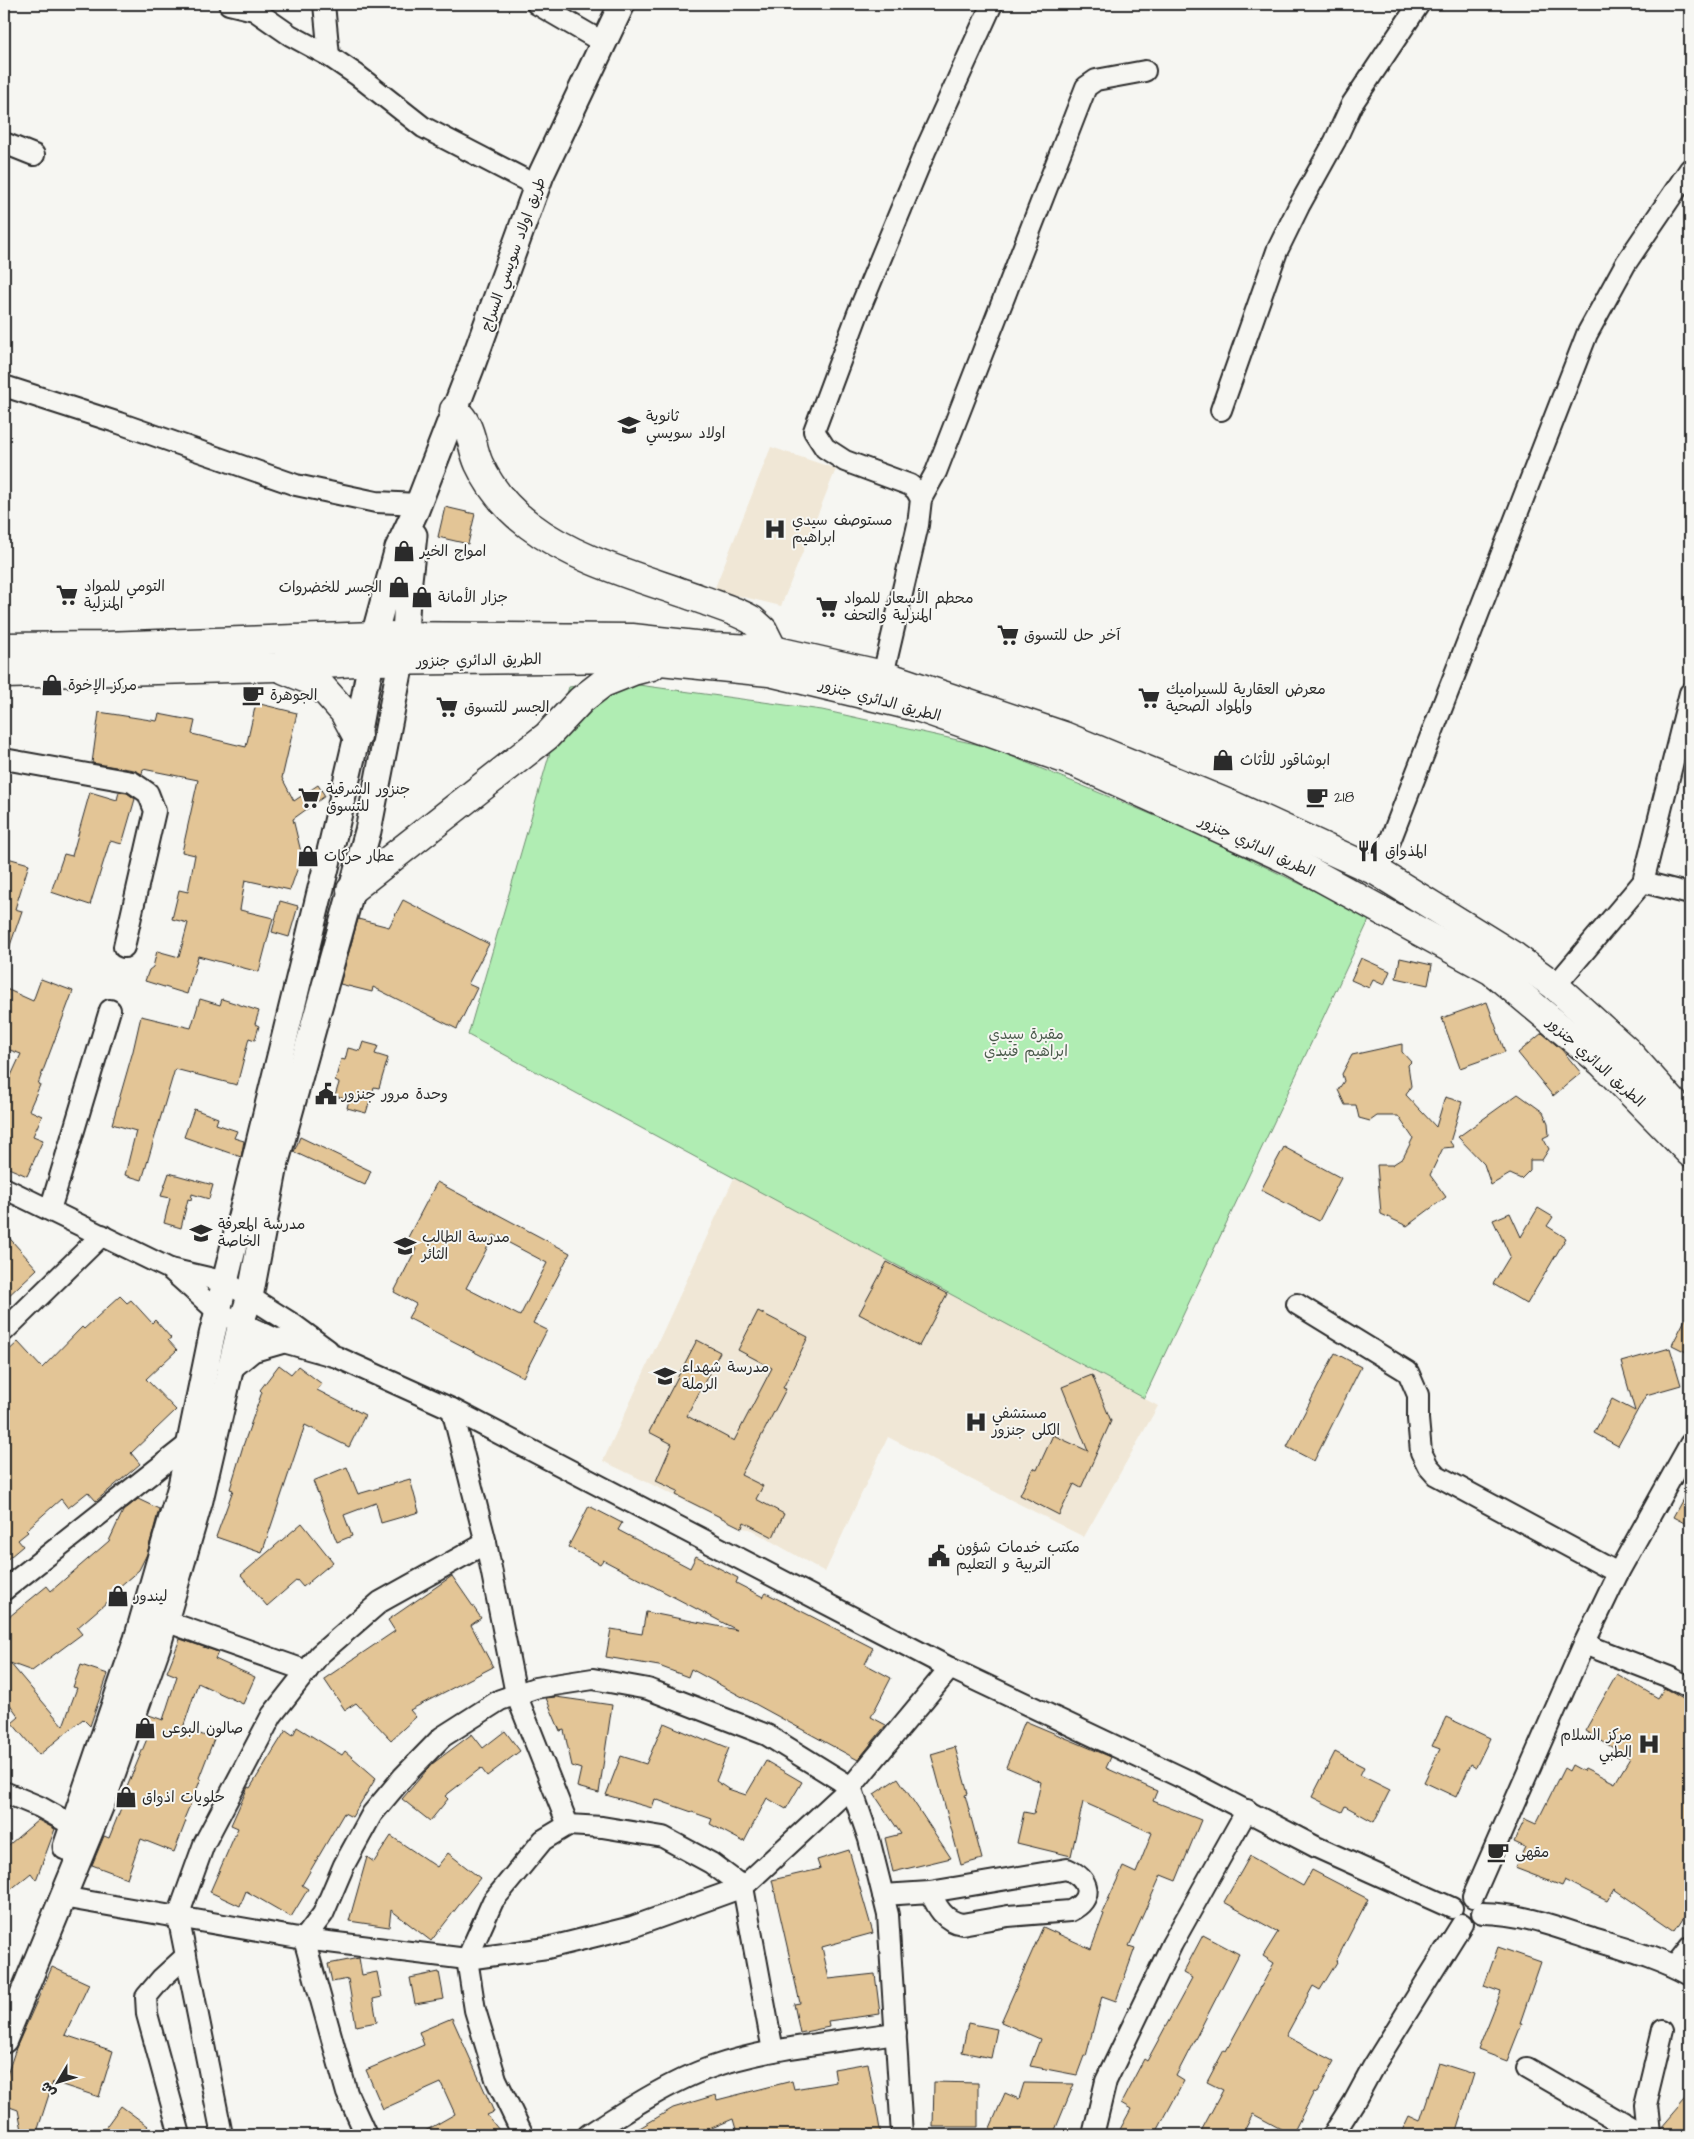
<svg xmlns="http://www.w3.org/2000/svg" width="1694" height="2139" font-family="'Architects Daughter','Playpen Sans Arabic',sans-serif">
<style>
.built{fill:#f0e7d6}
.green{fill:#b0edb3;stroke:#6e8c6f}
.building{fill:#e3c596;stroke:#2b2b2b;fill-rule:evenodd}
.lines{fill:none;stroke-linecap:round;stroke-linejoin:round}
.minor-casing{stroke:#2b2b2b;stroke-width:24}
.tertiary-casing{stroke:#2b2b2b;stroke-width:29}
.primary-casing{stroke:#2b2b2b;stroke-width:31}
.minor{stroke:#f6f6f2;stroke-width:20}
.tertiary{stroke:#f6f6f2;stroke-width:25}
.primary{stroke:#f6f6f2;stroke-width:28}
.labels{text-anchor:middle;stroke-width:4;stroke-linejoin:round;paint-order:stroke}
.street-label{font-size:15px;fill:#2b2b2b;stroke:#f6f6f2}
.poi-label{font-size:15px;fill:#2b2b2b;stroke:#f6f6f2;text-anchor:start}
.park-label{font-size:15px;fill:#4c5c4d;stroke:#f6f6f2}
</style>
<rect width="100%" height="100%" fill="#f6f6f2"/>
<filter id="ink" filterUnits="userSpaceOnUse"><feTurbulence type="fractalNoise" baseFrequency=".02" numOctaves="2"/><feDisplacementMap in="SourceGraphic" scale="10" xChannelSelector="R" yChannelSelector="G"/><feConvolveMatrix kernelMatrix="1 2 1 2 8 2 1 2 1" color-interpolation-filters="sRGB"/></filter>
<g filter="url(#ink)">
<g class="built">
<polygon points="771,447 836,469 781,606 714,590"/>
<polygon points="734,1178 1158,1406 1084,1537 888,1437 825,1572 750,1529 742,1528 603,1461"/>
</g>
<polygon class="green" points="609,681 822,710 989,747 1194,832 1370,918 1144,1398 468,1035 569,687"/>
<g class="building">
<polygon points="445,507 475,514 468,544 438,537"/>
<polygon points="256,703 297,713 282,778 294,801 318,785 325,796 293,819 302,856 290,890 245,880 240,910 273,918 259,972 198,956 187,994 145,981 149,970 153,967 157,951 179,957 188,923 172,919 179,890 188,892 195,855 182,852 198,780 143,769 142,774 134,770 92,763 99,712 157,721 159,714 195,721 192,734 246,747"/>
<polygon points="90,792 117,800 119,792 127,793 135,799 122,844 110,841 90,905 51,892 64,854 72,856"/>
<polygon points="4,857 29,864 15,909 22,911 6,957 4,956"/>
<polygon points="403,900 489,944 468,984 477,988 457,1029 373,987 372,992 340,984 358,919 389,927"/>
<polygon points="280,901 298,906 289,937 272,932"/>
<polygon points="1361,958 1390,971 1384,985 1373,980 1369,988 1351,980"/>
<polygon points="1400,958 1432,965 1428,985 1396,978"/>
<polygon points="41,979 73,991 38,1084 40,1085 29,1110 42,1116 33,1136 43,1140 27,1176 4,1166 4,1091 21,1054 4,1048 4,988 33,1001"/>
<polygon points="200,999 220,1005 222,999 259,1011 255,1024 259,1026 255,1040 249,1038 237,1085 175,1069 142,1180 125,1175 136,1131 112,1124 133,1051 141,1016 191,1028"/>
<polygon points="1487,1002 1505,1052 1460,1068 1442,1018"/>
<polygon points="1542,1033 1562,1050 1581,1073 1553,1096 1518,1053"/>
<polygon points="363,1042 378,1046 375,1054 388,1058 379,1088 374,1087 366,1113 347,1108 349,1100 335,1096 339,1083 335,1081 341,1059 345,1060 348,1048 360,1051"/>
<polygon points="1402,1044 1402,1052 1411,1062 1408,1065 1411,1086 1406,1095 1436,1127 1445,1097 1462,1102 1450,1142 1454,1147 1443,1148 1430,1175 1446,1197 1407,1226 1381,1214 1377,1165 1392,1165 1403,1158 1413,1138 1398,1116 1377,1116 1370,1121 1359,1118 1356,1105 1345,1105 1338,1090 1344,1081 1342,1074 1352,1055"/>
<polygon points="1518,1094 1543,1112 1548,1123 1549,1135 1543,1138 1549,1149 1542,1160 1530,1160 1530,1170 1521,1179 1510,1174 1491,1185 1484,1164 1458,1137"/>
<polygon points="194,1109 218,1118 216,1124 237,1131 234,1138 244,1141 241,1157 184,1137"/>
<polygon points="300,1137 371,1171 365,1185 294,1152"/>
<polygon points="1284,1147 1341,1178 1319,1221 1261,1190"/>
<polygon points="169,1173 213,1185 209,1199 192,1194 191,1200 188,1199 181,1228 164,1223 170,1198 161,1196"/>
<path d="M437,1182l133,71 -37,70 14,7 -24,47 -115,-59 8,-14 -22,-12 22,-43 -11,-6zM494,1235l53,28 -27,53 -54,-28z"/>
<polygon points="1538,1208 1553,1217 1547,1226 1566,1238 1527,1304 1493,1284 1510,1256 1493,1220 1510,1213 1521,1237"/>
<polygon points="4,1232 37,1269 4,1300"/>
<polygon points="887,1262 947,1294 919,1346 859,1314"/>
<polygon points="120,1296 127,1303 131,1300 152,1323 155,1320 171,1338 168,1340 177,1350 146,1379 176,1410 131,1453 140,1464 96,1501 88,1492 68,1508 61,1499 26,1530 28,1532 18,1540 23,1546 4,1562 4,1355 18,1342 42,1368 82,1327 84,1329"/>
<polygon points="1690,1310 1690,1354 1672,1345"/>
<polygon points="758,1311 808,1337 783,1388 786,1389 741,1475 763,1486 756,1499 784,1514 773,1537 744,1522 742,1528 676,1495 678,1491 656,1481 672,1444 649,1432 697,1340 720,1352 687,1416 734,1441 772,1368 738,1350"/>
<polygon points="1670,1348 1681,1385 1646,1395 1618,1446 1594,1433 1612,1399 1635,1411 1621,1362"/>
<polygon points="1335,1353 1361,1367 1314,1461 1287,1447"/>
<polygon points="279,1365 291,1374 298,1366 322,1384 317,1390 365,1415 349,1447 305,1425 262,1553 216,1537 233,1490 230,1489 243,1446 262,1392 260,1390"/>
<polygon points="1092,1375 1111,1421 1081,1488 1074,1484 1059,1515 1020,1495 1033,1468 1037,1470 1053,1435 1088,1451 1062,1387"/>
<polygon points="347,1467 358,1494 410,1479 419,1512 381,1523 376,1503 344,1515 352,1536 337,1542 313,1481"/>
<polygon points="1690,1486 1690,1526 1673,1517"/>
<polygon points="138,1499 159,1509 147,1554 139,1570 119,1587 121,1590 77,1628 82,1634 32,1671 10,1663 63,1726 77,1688 73,1687 81,1665 108,1674 90,1726 83,1719 39,1755 12,1723 19,1717 4,1696 4,1621 47,1586 51,1591 109,1541 123,1511"/>
<polygon points="589,1506 622,1523 618,1530 690,1568 696,1556 738,1578 736,1583 763,1597 766,1593 873,1648 865,1664 891,1678 871,1717 886,1725 858,1760 691,1669 688,1677 659,1666 606,1657 611,1629 642,1634 646,1612 737,1630 603,1560 600,1564 568,1547"/>
<polygon points="302,1523 333,1562 303,1587 297,1580 267,1606 241,1575"/>
<polygon points="452,1576 481,1618 471,1625 493,1667 410,1710 416,1717 391,1740 356,1703 345,1710 324,1679 395,1631 388,1620"/>
<polygon points="180,1639 218,1652 215,1659 255,1677 243,1704 198,1683 183,1728 214,1739 199,1778 201,1779 184,1819 186,1821 174,1852 141,1839 127,1878 92,1865 104,1836 109,1838 129,1788 127,1787 149,1734 143,1731 149,1715 163,1720 177,1676 167,1672"/>
<polygon points="1617,1674 1658,1698 1664,1688 1690,1703 1690,1908 1675,1931 1614,1889 1607,1901 1565,1880 1562,1886 1515,1868 1525,1847 1514,1842 1525,1819 1536,1824 1564,1768 1569,1771 1572,1765 1583,1771 1585,1768 1615,1783 1630,1758 1585,1731"/>
<polygon points="556,1697 612,1705 599,1793 577,1787 581,1769 572,1766 564,1730 560,1731 546,1698"/>
<polygon points="1446,1717 1490,1738 1476,1767 1471,1764 1456,1797 1424,1782 1440,1749 1432,1746"/>
<polygon points="1025,1721 1111,1757 1106,1768 1157,1791 1153,1801 1201,1820 1176,1881 1161,1875 1129,1946 1135,1948 1116,2001 1102,1996 1086,2056 1084,2056 1077,2075 1030,2066 1040,2039 1001,2022 1043,1927 1091,1949 1104,1914 1102,1913 1123,1867 1136,1873 1152,1833 1083,1802 1071,1856 1017,1843 1024,1812 1034,1814 1041,1782 1006,1767"/>
<polygon points="664,1723 706,1741 707,1739 729,1748 716,1781 728,1789 746,1795 766,1761 802,1782 786,1809 767,1798 744,1842 710,1824 712,1819 663,1802 655,1799 652,1808 606,1795 621,1756 646,1764"/>
<polygon points="297,1727 342,1755 345,1751 376,1778 352,1817 344,1813 302,1885 308,1889 291,1917 246,1891 240,1906 210,1892 238,1828 231,1825 248,1787 250,1788 286,1730 293,1735"/>
<polygon points="505,1731 520,1751 487,1776 481,1768 445,1796 448,1799 430,1821 402,1799 432,1764 472,1734 483,1748"/>
<polygon points="955,1747 968,1794 965,1795 982,1859 961,1865 931,1754"/>
<polygon points="1335,1752 1364,1767 1360,1775 1390,1790 1374,1822 1345,1806 1342,1812 1312,1797"/>
<polygon points="898,1778 951,1858 893,1872 885,1838 901,1834 874,1794"/>
<polygon points="38,1820 55,1829 36,1880 31,1873 4,1895 4,1849"/>
<polygon points="391,1836 437,1867 448,1853 480,1878 431,1941 391,1910 389,1927 349,1921 367,1857 374,1862"/>
<polygon points="849,1850 873,1933 822,1947 829,1979 875,1974 880,2014 828,2021 829,2027 800,2033 794,2004 800,2003 772,1880 820,1869 817,1860"/>
<polygon points="1250,1856 1303,1886 1312,1870 1368,1899 1336,1961 1337,1962 1320,1990 1313,1986 1286,2036 1334,2061 1317,2093 1314,2092 1292,2135 1253,2114 1242,2135 1199,2135 1223,2090 1207,2082 1224,2050 1226,2051 1274,1963 1263,1956 1278,1932 1224,1902"/>
<polygon points="1203,1935 1239,1954 1176,2076 1184,2081 1155,2135 1117,2135 1131,2109 1121,2103 1144,2059 1147,2061 1192,1978 1183,1973"/>
<polygon points="1498,1947 1541,1962 1520,2023 1522,2023 1507,2061 1478,2050 1501,1992 1484,1986"/>
<polygon points="359,1958 362,1975 377,1972 382,1997 373,1999 377,2022 356,2026 348,1979 332,1982 328,1964"/>
<polygon points="52,1967 89,1984 65,2035 113,2051 99,2097 53,2082 36,2135 23,2135 18,2110 4,2105 4,2084 16,2048"/>
<polygon points="439,1972 444,1999 415,2004 410,1978"/>
<polygon points="452,2018 494,2112 487,2115 503,2135 418,2135 455,2114 441,2083 383,2109 366,2070 424,2045 419,2032"/>
<polygon points="968,2023 997,2029 991,2058 962,2052"/>
<polygon points="868,2063 881,2135 749,2135 747,2130 737,2133 733,2119 695,2135 628,2135 673,2108 716,2095 717,2100 792,2081 794,2089 836,2082 834,2069"/>
<polygon points="1439,2063 1474,2074 1455,2135 1400,2135 1409,2116 1420,2121"/>
<polygon points="934,2082 978,2083 978,2127 933,2127"/>
<polygon points="1024,2083 1074,2084 1053,2135 987,2135 1005,2093 1019,2099"/>
<polygon points="1690,2094 1690,2135 1660,2135 1659,2130"/>
<polygon points="121,2106 148,2126 141,2135 100,2135"/>
</g>
<g class="lines">
<g class="minor-casing">
<g id="minor">
<polyline points="229,4 254,10 290,35 329,56 357,75 423,127 537,186"/>
<polyline points="324,4 329,56"/>
<polyline points="537,4 604,43"/>
<polyline points="4,143 34,155"/>
<polyline points="4,386 119,423 296,485 376,502 419,504"/>
<polyline points="1221,410 1277,251 1299,206 1335,141 1352,104 1419,4"/>
<polyline points="921,499 936,472 1086,87 1096,80 1145,71"/>
<polyline points="883,675 918,525 921,499 916,490 910,485 845,461 825,448 814,431 858,313 926,149 992,4"/>
<polyline points="4,759 132,782 148,793 155,811 124,947"/>
<polyline points="1378,872 1587,334 1626,263 1690,169"/>
<polyline points="1643,882 1690,894"/>
<polyline points="1555,986 1643,882 1690,693"/>
<polyline points="4,1188 170,1269 226,1282 294,1325 328,1350"/>
<polyline points="50,1210 110,1010"/>
<polyline points="170,1269 218,1312 280,1341 337,1357 452,1409 950,1668 1191,1782 1316,1847 1452,1908"/>
<polyline points="1297,1304 1408,1372 1418,1395 1418,1419 1421,1452 1428,1466 1436,1475 1618,1573"/>
<polyline points="4,1331 102,1235"/>
<polyline points="452,1409 486,1543 516,1694 568,1825"/>
<polyline points="4,1590 191,1442"/>
<polyline points="165,1621 307,1671"/>
<polyline points="1584,1644 1669,1677 1690,1688"/>
<polyline points="4,1792 40,1807 74,1826"/>
<path d="M883,1895l47,-3 137,-23c23,10 28,30 3,42l-62,5 -46,8c-18,-3 -25,-17 -32,-32"/>
<polyline points="62,1897 304,1939 467,1959 547,1948 632,1927 743,1887 851,1787 950,1668"/>
<polyline points="1473,1897 1584,1644 1618,1573 1690,1444"/>
<path d="M1482,1913c38,0 75,14 111,26 33,10 67,19 97,36"/>
<polyline points="1675,1966 1690,1947"/>
<polyline points="1527,2068 1643,2135"/>
<polyline points="180,2135 147,2014 146,1997 162,1978 186,1956"/>
<polyline points="222,2135 178,1916 204,1844 272,1715 320,1654 380,1602 486,1543"/>
<polyline points="366,2135 347,2093 304,1939 323,1914 344,1865 372,1814 403,1777 442,1737 500,1700 535,1688 593,1679 648,1689 767,1735 851,1787 869,1839 888,1915 902,2135"/>
<polyline points="523,2135 496,2079 475,2010 467,1959 493,1901 543,1840 568,1825 602,1827 663,1837 711,1863 743,1887 773,2051"/>
<path d="M588,2135c37,-24 83,-54 124,-68 59,-20 123,-25 184,-34"/>
<polyline points="1093,2135 1106,2081 1172,1944 1247,1810"/>
<polyline points="1333,2135 1354,2102 1373,2067 1462,1924"/>
<polyline points="1648,2135 1645,2105 1663,2030"/>
</g>
</g>
<g class="tertiary-casing">
<g id="tertiary">
<polyline points="374,636 398,548 416,510 471,368 541,175 622,4"/>
<polyline points="405,636 407,598 414,535"/>
<polyline points="230,1367 252,1349 280,1341"/>
<polyline points="66,1847 137,1639 181,1486 212,1335 332,843 357,736 371,661"/>
<polyline points="4,2040 103,1800 158,1645 200,1500 241,1323 250,1297 275,1165 368,831 401,662"/>
</g>
</g>
<g class="primary-casing">
<g id="primary">
<path d="M454,410c19,15 16,34 25,54 11,24 29,45 50,61 48,37 117,54 174,75 16,6 34,11 49,20l11,10 10,20 -3,16"/>
<polyline points="4,647 105,646 374,636 632,638 713,647 773,650 883,675 1064,736 1234,806 1378,872 1515,957 1555,986 1628,1052 1690,1121"/>
<polyline points="285,670 319,684 344,712 357,736"/>
<polyline points="4,674 276,667 371,661 631,658 769,672 920,708 1076,763 1289,860 1492,971 1601,1062 1690,1153"/>
<polyline points="351,890 547,736 581,700 603,683 633,671 652,666"/>
</g>
</g>
<use href="#minor" class="minor"/>
<use href="#tertiary" class="tertiary"/>
<use href="#primary" class="primary"/>
</g>
</g>
<defs>
<g id="school-bare" transform="scale(1.725)"><path d="M0-5L7-2L0 1L-7-2ZM-4 1L0 2.5L4 1V4Q0 6-4 4Z" fill="#2b2b2b" stroke="#f6f6f2" stroke-width="2.5" paint-order="stroke"/></g>
<g id="hospital-bare" transform="scale(1.725)"><path d="M-5-5h3v3.5h4V-5h3V5h-3V1.5h-4V5h-3Z" fill="#2b2b2b" stroke="#f6f6f2" stroke-width="2.5" paint-order="stroke"/></g>
<g id="shop-bare" transform="scale(1.725)"><path d="M-5-2.5h2.3a2.7 3.5 0 0 1 5.4 0H5L5.5 6h-11ZM-1.5-2.5h3a1.5 2.3 0 0 0-3 0Z" fill="#2b2b2b" stroke="#f6f6f2" stroke-width="2.5" paint-order="stroke"/></g>
<g id="supermarket-bare" transform="scale(1.725)"><path d="M-6-5.5h2.5l.6 2H6L4.5 2H-2.5L-4.4-4H-6ZM-1.5 3.2a1.3 1.3 0 1 0 .1 0ZM3 3.2a1.3 1.3 0 1 0 .1 0Z" fill="#2b2b2b" stroke="#f6f6f2" stroke-width="2.5" paint-order="stroke"/></g>
<g id="cafe-bare" transform="scale(1.725)"><path d="M-5.5-4.5H6V0H3Q3 3.5 0 3.5H-2.5Q-5.5 3.5-5.5 0ZM3-3.2v2h1.7v-2ZM-6 4.5H4V6H-6Z" fill="#2b2b2b" stroke="#f6f6f2" stroke-width="2.5" paint-order="stroke"/></g>
<g id="restaurant-bare" transform="scale(1.725)"><path d="M-5-6h1v4h1v-4h1v4h1v-4h1v5L-1.5 .5V6h-2V.5L-5-1ZM5-6V6H3V1.5H1.5Q1.5-4 5-6Z" fill="#2b2b2b" stroke="#f6f6f2" stroke-width="2.5" paint-order="stroke"/></g>
<g id="civic-bare" transform="scale(1.725)"><path d="M-.6-6.5H3V-4.5H.6V-3L4-1V1h2V6H-6V1h2V-1L-.6-3ZM-1.2 2.5V6h2.4V2.5Z" fill="#2b2b2b" stroke="#f6f6f2" stroke-width="2.5" paint-order="stroke"/></g>
</defs>
<g fill-rule="evenodd">
<use href="#school-bare" x="629" y="425"/>
<use href="#hospital-bare" x="775" y="529"/>
<use href="#shop-bare" x="404" y="551"/>
<use href="#shop-bare" x="399" y="587"/>
<use href="#supermarket-bare" x="67" y="595"/>
<use href="#shop-bare" x="422" y="597"/>
<use href="#supermarket-bare" x="827" y="607"/>
<use href="#supermarket-bare" x="1008" y="635"/>
<use href="#shop-bare" x="52" y="685"/>
<use href="#cafe-bare" x="253" y="695"/>
<use href="#supermarket-bare" x="1149" y="698"/>
<use href="#supermarket-bare" x="447" y="707"/>
<use href="#shop-bare" x="1223" y="760"/>
<use href="#cafe-bare" x="1317" y="797"/>
<use href="#supermarket-bare" x="309" y="798"/>
<use href="#restaurant-bare" x="1368" y="851"/>
<use href="#shop-bare" x="308" y="856"/>
<use href="#civic-bare" x="326" y="1094"/>
<use href="#school-bare" x="201" y="1233"/>
<use href="#school-bare" x="405" y="1246"/>
<use href="#school-bare" x="665" y="1376"/>
<use href="#hospital-bare" x="976" y="1422"/>
<use href="#civic-bare" x="939" y="1556"/>
<use href="#shop-bare" x="118" y="1596"/>
<use href="#shop-bare" x="145" y="1728"/>
<use href="#hospital-bare" x="1649" y="1744"/>
<use href="#shop-bare" x="126" y="1797"/>
<use href="#cafe-bare" x="1498" y="1852"/>
</g>
<g class="labels">
<g class="street-label">
<text transform="translate(513 254) rotate(-70)" y="5">طريق اولاد سويسي السراج</text>
<text transform="translate(479 660) rotate(-1)" y="5">الطريق الدائري جنزور</text>
<text transform="translate(880 700) rotate(15)" y="5">الطريق الدائري جنزور</text>
<text transform="translate(1257 846) rotate(25)" y="5">الطريق الدائري جنزور</text>
<text transform="translate(1596 1062) rotate(42)" y="5">الطريق الدائري جنزور</text>
</g>
<g class="poi-label">
<text x="646" y="421">ثانوية<tspan x="646" dy="17">اولاد سويسي</tspan></text>
<text x="792" y="525">مستوصف سيدي<tspan x="792" dy="17">ابراهيم</tspan></text>
<text x="420" y="556">امواج الخير</text>
<text x="84" y="591">التومي للمواد<tspan x="84" dy="17">المنزلية</tspan></text>
<text x="382" y="592" text-anchor="end">الجسر للخضروات</text>
<text x="438" y="602">جزار الأمانة</text>
<text x="844" y="603">محطم الأسعار للمواد<tspan x="844" dy="17">المنزلية والتحف</tspan></text>
<text x="1024" y="640">آخر حل للتسوق</text>
<text x="68" y="690">مركز الإخوة</text>
<text x="1166" y="694">معرض العقارية للسيراميك<tspan x="1166" dy="17">والمواد الصحية</tspan></text>
<text x="270" y="700">الجوهرة</text>
<text x="464" y="712">الجسر للتسوق</text>
<text x="1240" y="765">ابوشاقور للأثاث</text>
<text x="326" y="794">جنزور الشرقية<tspan x="326" dy="17">للتسوق</tspan></text>
<text x="1334" y="802">218</text>
<text x="1385" y="856">المذواق</text>
<text x="324" y="861">عطار حركات</text>
<text x="342" y="1099">وحدة مرور جنزور</text>
<text x="218" y="1229">مدرسة المعرفة<tspan x="218" dy="17">الخاصة</tspan></text>
<text x="422" y="1242">مدرسة الطالب<tspan x="422" dy="17">الثائر</tspan></text>
<text x="682" y="1372">مدرسة شهداء<tspan x="682" dy="17">الرملة</tspan></text>
<text x="992" y="1418">مستشفي<tspan x="992" dy="17">الكلى جنزور</tspan></text>
<text x="956" y="1552">مكتب خدمات شؤون<tspan x="956" dy="17">التربية و التعليم</tspan></text>
<text x="134" y="1601">ليندور</text>
<text x="162" y="1733">صالون البوعى</text>
<text x="1632" y="1740" text-anchor="end">مركز السلام<tspan x="1632" dy="17">الطبي</tspan></text>
<text x="142" y="1802">حلويات اذواق</text>
<text x="1515" y="1857">مقهى</text>
</g>
<g class="park-label">
<text x="1026" y="1039">مقبرة سيدي<tspan x="1026" dy="17">ابراهيم قنيدي</tspan></text>
</g>
</g>
<rect width="1694" height="2139" fill="none" stroke="#f6f6f2" stroke-width="20"/>
<rect x="10" y="10" width="1674" height="2119" fill="none" stroke="#2b2b2b" stroke-width="2" filter="url(#ink)"/>
<g transform="translate(58 2082) rotate(232)" stroke="#f6f6f2" stroke-width="4" paint-order="stroke">
<path d="M0-4L9 19L0 12L-9 19Z" fill="#2b2b2b"/>
<text y="-8" font-size="14" font-weight="bold" text-anchor="middle" fill="#2b2b2b">ش</text>
</g>
</svg>
